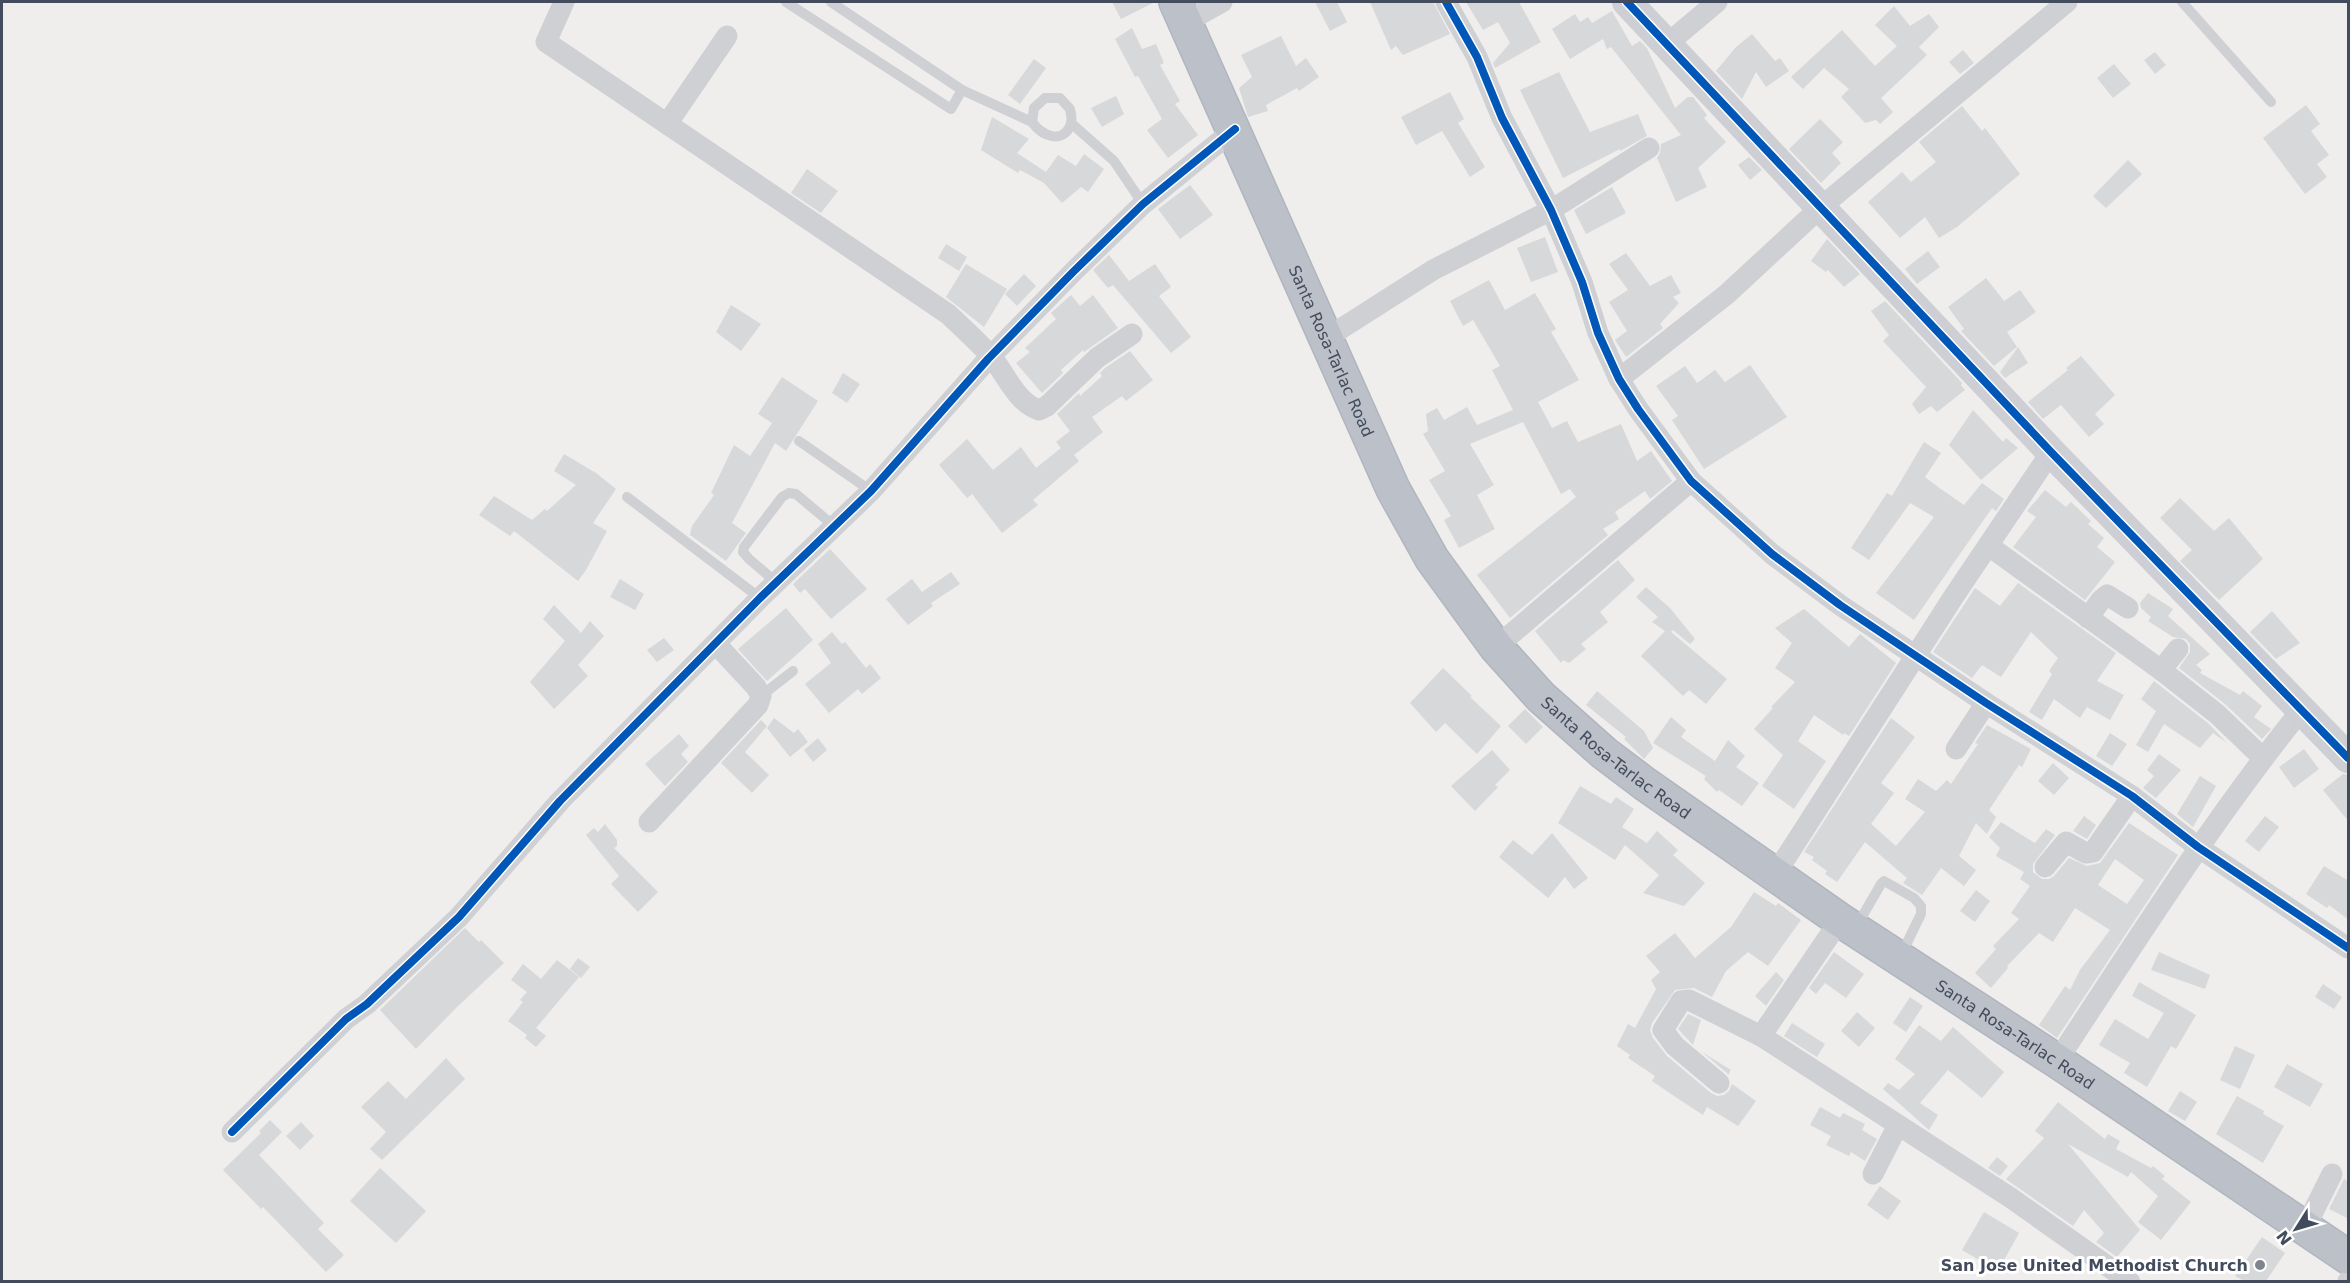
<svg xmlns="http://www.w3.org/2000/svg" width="2350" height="1283" font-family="'DejaVu Sans',sans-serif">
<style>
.building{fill:#d7d8da;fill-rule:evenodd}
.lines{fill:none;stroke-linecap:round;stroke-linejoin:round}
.highway-casing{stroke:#b1b5be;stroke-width:36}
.lane{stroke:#ced0d4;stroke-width:10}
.street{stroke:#ced0d4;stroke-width:21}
.secondary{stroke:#cdcfd4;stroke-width:30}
.highway{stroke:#bcc0c8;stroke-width:33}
.cycleway-casing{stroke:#fff;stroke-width:11}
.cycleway{stroke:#0057b8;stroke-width:8}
.poi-dot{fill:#7f858f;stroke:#fff;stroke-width:2}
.labels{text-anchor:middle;stroke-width:6;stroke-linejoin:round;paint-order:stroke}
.street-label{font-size:16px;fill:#434c5c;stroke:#fff}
.poi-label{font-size:16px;font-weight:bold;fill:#434c5c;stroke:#fff;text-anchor:end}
</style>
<rect width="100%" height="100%" fill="#efeeed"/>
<g class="building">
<polygon points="1112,2 1155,2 1121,19"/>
<polygon points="1315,2 1337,2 1347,22 1330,31"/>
<polygon points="1370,2 1433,2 1450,34 1403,55 1396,46 1391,50"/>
<polygon points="1466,2 1519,2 1541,42 1495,68 1493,63 1510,43 1498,22 1483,30"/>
<polygon points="1894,6 1910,26 1929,14 1939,27 1919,47 1927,55 1881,98 1893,112 1880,124 1876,120 1865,123 1841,97 1849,89 1824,68 1803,89 1791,77 1842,30 1875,66 1897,46 1875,25"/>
<polygon points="1612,11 1632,46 1640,41 1647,48 1675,108 1688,97 1693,97 1707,115 1704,118 1726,142 1698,168 1707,187 1676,202 1657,158 1660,153 1661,144 1681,135 1611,47 1607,49 1603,39 1570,59 1552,29 1575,14 1580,22 1588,17 1592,23"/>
<polygon points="1132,28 1142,49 1156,44 1164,63 1160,65 1180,101 1175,104 1198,135 1168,158 1147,130 1162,119 1138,76 1135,77 1115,39"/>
<polygon points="1752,34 1775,61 1780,58 1789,71 1766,87 1756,72 1742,99 1716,71 1736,47"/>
<polygon points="1281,36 1296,66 1306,58 1319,77 1299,91 1297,88 1266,105 1268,111 1248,117 1239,88 1252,77 1241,55"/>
<polygon points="1963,50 1974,63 1960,74 1949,62"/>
<polygon points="2155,52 2166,65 2155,74 2144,60"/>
<polygon points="1034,59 1046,68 1020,104 1008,95"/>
<polygon points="2114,64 2131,84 2113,98 2097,78"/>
<polygon points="1559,72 1590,132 1638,114 1647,136 1620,151 1620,149 1563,178 1520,90"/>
<polygon points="1450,92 1464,119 1458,123 1485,167 1470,177 1442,131 1416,145 1401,117"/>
<polygon points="1116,96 1124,114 1102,127 1091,108"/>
<polygon points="2306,105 2320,124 2311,131 2329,155 2317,164 2327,177 2305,194 2263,138"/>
<polygon points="1962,106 1982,131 1985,128 2020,174 1957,227 1939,238 1925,217 1900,238 1868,202 1902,172 1911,182 1936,162 1919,142"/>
<polygon points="992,117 1029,139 1017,153 1046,172 1058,155 1076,166 1084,154 1104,169 1088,192 1081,187 1062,203 1044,183 1020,170 1018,173 981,150"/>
<polygon points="1820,119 1843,142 1832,153 1841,163 1821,183 1789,149"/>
<polygon points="1749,157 1762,170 1750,180 1738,165"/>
<polygon points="2128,160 2142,174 2106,208 2093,196"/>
<polygon points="807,169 838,191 821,213 791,193"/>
<polygon points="1190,185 1213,215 1180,239 1158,209"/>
<polygon points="1612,187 1626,213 1586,234 1574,210"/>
<polygon points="1545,237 1558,272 1531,282 1517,248"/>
<polygon points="1827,239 1860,274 1844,287 1828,270 1826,272 1811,261"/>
<polygon points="946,244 967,257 959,271 938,258"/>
<polygon points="1928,251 1940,267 1917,284 1905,269"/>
<polygon points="1626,253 1650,286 1671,275 1681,293 1673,297 1679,303 1660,324 1663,328 1626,357 1615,340 1627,331 1609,302 1628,290 1609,264"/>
<polygon points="1109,255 1129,281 1155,264 1171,287 1159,296 1191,337 1171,353 1113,285 1108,288 1093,270"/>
<polygon points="966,264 1007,289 984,327 946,297"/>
<polygon points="1024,274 1036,286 1017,306 1005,294"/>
<polygon points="1986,278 2004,301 2020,290 2036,312 2007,332 2017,347 1994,366 1961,331 1964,329 1948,307"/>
<polygon points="1489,280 1505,310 1535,293 1556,329 1551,332 1579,380 1538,402 1552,428 1567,421 1578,442 1621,424 1637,461 1651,451 1672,481 1650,499 1645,491 1615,512 1619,519 1603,529 1608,535 1510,618 1477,575 1576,497 1570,489 1561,494 1523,422 1470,444 1494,485 1477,495 1495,529 1459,548 1444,520 1451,516 1429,480 1445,471 1423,434 1428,431 1426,414 1437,408 1444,420 1467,407 1477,425 1513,410 1492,370 1500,366 1473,320 1463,326 1450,301"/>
<polygon points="1071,295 1080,306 1093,295 1118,328 1084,352 1083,350 1061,370 1063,373 1042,393 1016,363 1030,352 1025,348 1056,319 1051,313"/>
<polygon points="1885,301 1962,383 1961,385 1965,390 1937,412 1931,406 1919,414 1912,404 1926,387 1883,341 1889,335 1871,311"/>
<polygon points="731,305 761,324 741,351 716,332"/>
<polygon points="2018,347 2028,363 2005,378 2000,372"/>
<polygon points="1130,351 1153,380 1126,401 1122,396 1092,417 1103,432 1074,455 1079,461 1033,500 1038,505 1002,533 972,494 967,498 939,465 967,439 993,470 1021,447 1036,468 1061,448 1056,442 1070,431 1057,414 1079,393 1080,396 1102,376 1100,373 1105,368"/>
<polygon points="2081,356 2115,395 2095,414 2104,424 2089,437 2061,405 2043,419 2028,402 2068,370 2066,368"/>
<polygon points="1750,365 1787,417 1704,469 1672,420 1678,416 1656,386 1685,366 1697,383 1715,370 1725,382"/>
<polygon points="843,373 860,384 847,403 832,393"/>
<polygon points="782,377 818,401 786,451 775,443 732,523 746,533 726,561 690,535 692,526 714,495 711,493 734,445 750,456 772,423 758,414"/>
<polygon points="1973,410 2003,442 2006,438 2018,448 1981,480 1949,445"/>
<polygon points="1924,442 1941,453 1925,477 1938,487 1964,505 1982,483 2004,499 1996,511 1992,508 1914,620 1876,593 1934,517 1910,503 1869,560 1851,548 1887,493 1892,496"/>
<polygon points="564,454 596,473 616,489 593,523 607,531 586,570 578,581 514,531 510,536 479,515 494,496 532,520 545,509 547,511 576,485 554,471"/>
<polygon points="2045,490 2066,507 2071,502 2091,521 2088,524 2104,538 2097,547 2115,562 2085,600 2013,547 2036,517 2027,511"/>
<polygon points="2180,498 2214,531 2229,518 2263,559 2219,600 2180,561 2192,550 2160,518"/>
<polygon points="830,549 867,589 831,619 805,589 800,593 793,584"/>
<polygon points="1618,560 1635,580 1600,612 1608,622 1581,644 1586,649 1569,663 1563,660 1561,663 1535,631"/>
<polygon points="951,572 960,584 931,603 933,606 908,625 886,599 912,579 922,592"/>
<polygon points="620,579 644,594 635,610 610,597"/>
<polygon points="2018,583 2116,653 2097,681 2124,695 2110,720 2087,707 2080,718 2054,699 2042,720 2029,712 2052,674 2049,671 2058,658 2031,632 2001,677 1982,665 1972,678 1933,652 1975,588 2000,606"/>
<polygon points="1646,587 1670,608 1695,639 1690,644 1673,630 1671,632 1727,679 1706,704 1689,690 1683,696 1641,656 1665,631 1652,622 1658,617 1636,597"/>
<polygon points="2148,593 2173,609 2168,616 2210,654 2196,665 2202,670 2200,673 2240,695 2243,691 2262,706 2254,717 2271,729 2262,739 2225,704 2179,668 2190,652 2190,644 2186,639 2173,637 2148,621 2151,617 2141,608 2140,603"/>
<polygon points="554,605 581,633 590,621 604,636 578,665 588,676 554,709 530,682 565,641 543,619"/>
<polygon points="786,608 813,640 767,681 738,649"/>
<polygon points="1804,609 1849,647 1860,634 1896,663 1849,736 1844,733 1843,735 1814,715 1798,741 1826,761 1794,809 1762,786 1783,755 1754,729 1773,708 1771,707 1795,682 1775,668 1792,643 1775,628"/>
<polygon points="2272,611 2300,643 2276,659 2250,632"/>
<polygon points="832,632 842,644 845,642 866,668 870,664 881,678 862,694 858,689 829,713 805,684 831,663 818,644"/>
<polygon points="664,638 674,650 657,662 647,650"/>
<polygon points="1443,668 1472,696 1470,697 1501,726 1477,754 1445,723 1436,732 1410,703"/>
<polygon points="2154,681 2209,724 2227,743 2213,733 2200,748 2164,724 2148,752 2136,745 2156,711 2141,699"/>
<polygon points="1597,691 1644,731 1653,748 1644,759 1624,739 1626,737 1586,705"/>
<polygon points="1525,709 1543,727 1526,744 1508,726"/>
<polygon points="1671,717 1686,730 1681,737 1715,761 1728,740 1745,756 1736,767 1759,783 1742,806 1719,790 1717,792 1704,779 1706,776 1653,743"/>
<polygon points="774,718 794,733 798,729 808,742 790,757 767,728"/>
<polygon points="1891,718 1915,737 1881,783 1894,793 1871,824 1896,846 1925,812 1905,799 1918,779 1936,791 1947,780 1951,784 1978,744 1975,743 1987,725 2031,749 2022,767 2019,765 1989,810 1996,817 1987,834 1976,823 1959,856 1976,870 1964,886 1941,868 1922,895 1903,883 1907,878 1865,842 1837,882 1825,874 1827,871 1812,860 1814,857 1804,852"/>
<polygon points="761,720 767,726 745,752 769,775 752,793 721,763"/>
<polygon points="2110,733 2127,744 2112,766 2096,756"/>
<polygon points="679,734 689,746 681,754 688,762 665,786 645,764"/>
<polygon points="818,738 827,750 813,762 804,750"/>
<polygon points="2304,749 2319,769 2294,788 2279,767"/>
<polygon points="1492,750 1510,770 1495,785 1498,787 1475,811 1451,786"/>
<polygon points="2159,754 2181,770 2156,798 2143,788 2154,776 2147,770"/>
<polygon points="2053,763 2069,778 2054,795 2038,781"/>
<polygon points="2343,774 2349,775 2349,822 2323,790"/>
<polygon points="2200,776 2216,786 2193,827 2177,814"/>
<polygon points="1580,786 1611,804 1616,797 1634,809 1622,827 1647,843 1657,831 1678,850 1673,855 1705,883 1684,906 1643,893 1659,875 1625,845 1615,860 1558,823"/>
<polygon points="2084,816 2096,825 2087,839 2073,831"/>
<polygon points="2265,816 2279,827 2259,852 2245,841"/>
<path d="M2001,822l34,21 11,-14 9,6 -22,29v8l9,7h7l5,-3 15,-18 18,8 13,-3 29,-40 49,32 -121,183 -18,-13 26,-39 5,4 10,-20 30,-40 -35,-22 -22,34 -14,-9 -32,33 1,2 -17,20 -16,-15 21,-24 -3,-3 26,-27 -8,-6 19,-27 -10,-7 4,-7 -28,-16 4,-8 -11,-11zM2115,859l29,21 -17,24 -29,-19z"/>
<polygon points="605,824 617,840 617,846 614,848 658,892 638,912 611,884 619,876 586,835 594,828 598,832"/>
<polygon points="1552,833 1588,878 1574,889 1565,877 1548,898 1499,857 1513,840 1532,855"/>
<polygon points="2324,866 2349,881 2349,920 2329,905 2327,908 2306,894"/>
<polygon points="1976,890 1990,901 1975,922 1960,911"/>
<polygon points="1754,892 1776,906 1778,903 1801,920 1768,966 1748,952 1726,971 1712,997 1694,988 1675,990 1652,1023 1650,1030 1653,1038 1667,1056 1711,1093 1717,1096 1724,1095 1729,1091 1732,1084 1756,1101 1738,1126 1707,1107 1703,1115 1680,1100 1652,1081 1655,1076 1628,1058 1630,1055 1617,1046 1628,1024 1635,1028 1656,989 1651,980 1660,972 1646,956 1675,933 1695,958 1731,927"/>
<polygon points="465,928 479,942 481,940 504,963 456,1008 416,1049 380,1010"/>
<polygon points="1834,952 1864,974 1846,998 1825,983 1816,994 1809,988"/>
<polygon points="2159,952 2210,975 2205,989 2151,970"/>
<polygon points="578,958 590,967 581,978 570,969"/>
<polygon points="557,960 579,977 536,1028 546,1036 536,1047 525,1038 527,1035 508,1021 523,1002 520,1000 527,992 511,980 523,964 541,979"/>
<polygon points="1776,972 1784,980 1766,1006 1755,996"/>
<polygon points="2139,982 2196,1015 2176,1049 2171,1046 2147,1087 2124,1073 2130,1063 2099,1045 2115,1019 2148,1039 2164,1013 2132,996"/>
<polygon points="2323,984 2342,997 2334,1009 2315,997"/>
<polygon points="1910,997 1923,1006 1906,1032 1893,1023"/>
<polygon points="1857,1012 1875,1028 1859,1047 1841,1031"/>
<polygon points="1688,1014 1701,1020 1693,1045 1678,1029"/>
<polygon points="1792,1023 1825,1044 1817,1057 1784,1036"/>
<polygon points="1919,1025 1941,1041 1953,1027 2004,1072 1982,1098 1948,1070 1920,1103 1938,1115 1929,1130 1883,1089 1888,1083 1899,1090 1915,1074 1895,1059"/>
<polygon points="2235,1046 2255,1055 2240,1089 2220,1080"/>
<polygon points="1702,1052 1731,1070 1728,1075 1727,1073"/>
<polygon points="446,1058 465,1079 382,1160 370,1149 386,1132 361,1107 388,1081 406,1099"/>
<polygon points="2287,1064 2323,1084 2310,1107 2274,1087"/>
<polygon points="2180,1091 2197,1102 2185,1121 2168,1111"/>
<polygon points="2237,1096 2264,1111 2263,1114 2284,1126 2263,1163 2216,1134"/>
<polygon points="2058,1102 2105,1139 2108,1134 2120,1141 2116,1149 2151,1168 2153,1166 2165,1176 2162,1179 2191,1202 2161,1240 2138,1222 2158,1196 2131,1172 2128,1177 2068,1144 2140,1230 2117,1257 2096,1242 2104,1233 2084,1210 2073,1226 2007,1180 2006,1179 2044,1138 2035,1131"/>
<polygon points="1820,1107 1840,1118 1843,1113 1865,1124 1862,1130 1877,1139 1865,1161 1851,1152 1849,1156 1826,1145 1831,1136 1810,1125"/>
<polygon points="270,1120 282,1132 259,1155 324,1223 318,1229 344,1255 326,1272 263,1207 261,1209 223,1170 261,1133 259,1131"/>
<polygon points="301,1122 314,1136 300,1150 286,1136"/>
<polygon points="1997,1157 2008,1166 2000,1176 1988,1168"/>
<polygon points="380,1168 426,1211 396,1243 350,1201"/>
<polygon points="2344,1179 2349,1182 2349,1219 2329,1209"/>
<polygon points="1880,1186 1901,1201 1888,1220 1867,1205"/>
<polygon points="1984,1212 2019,1233 1998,1271 1962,1250"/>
<polygon points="2262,1237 2285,1253 2266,1281 2244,1281 2235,1276"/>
</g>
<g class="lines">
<g class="highway-casing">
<g id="highway">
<path id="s1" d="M1176,2l217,487 39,70 64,88 45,50 63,56 41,31 195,136 217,141 291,196"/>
</g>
</g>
<g class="lane">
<polyline points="786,2 951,109 962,90"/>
<path d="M831,2l131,88 70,32c10,14 31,23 39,2 1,-4 0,-11 -1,-15l-10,-11h-15l-11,10 -2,14"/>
<polyline points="2182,2 2271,102"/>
<polyline points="1071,123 1114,161 1143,204"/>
<polyline points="799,441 871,491"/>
<polyline points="627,497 760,598"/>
<polyline points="776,582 749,559 743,552 744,547 782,497 789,493 796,494 834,526"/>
<polyline points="761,696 793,671"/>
<polyline points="1856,927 1881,884 1884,881 1914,898 1921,906 1921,914 1901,955"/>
</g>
<g class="street">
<path d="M564,2l-18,40 402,272c14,13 28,26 41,40 16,17 26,48 50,56l8,-4 50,-48 35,-24"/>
<polyline points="1446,2 1477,57 1502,118 1551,210 1582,282 1598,333 1619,379 1638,409 1691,481 1772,554 1840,605 1986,703 2132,796 2198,847 2348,948"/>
<polyline points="1186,22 1222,2"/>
<polyline points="1667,44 1717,2"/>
<polyline points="667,124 727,36"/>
<polyline points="1328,337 1433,270 1551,210 1649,148"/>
<polyline points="1619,379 1727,294 1821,207 2067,2"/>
<polyline points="1989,546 2161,670 2217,714 2263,758"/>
<polyline points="2088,618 2101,600 2107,595 2128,608"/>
<polyline points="1496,647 1691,481"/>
<polyline points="2161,670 2178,649"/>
<polyline points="1956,749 1986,703"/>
<polyline points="649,822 758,705 761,696 756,687 716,644"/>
<polyline points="2045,867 2066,842 2086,853 2093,852 2132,796"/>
<polyline points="1776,873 1954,596 2051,452"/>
<polyline points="1840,920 1761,1036 2011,1198 2130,1282"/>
<path d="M2057,1061c79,-120 155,-240 245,-352"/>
<polyline points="1719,1083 1675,1046 1663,1030 1681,1001 1689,1000 1761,1036"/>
<polyline points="232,1132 346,1019 367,1004 459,917 560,801 760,598 871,491 988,359 1073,272 1143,204 1235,129"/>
<polyline points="1873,1174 1898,1125"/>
<polyline points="2305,1228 2332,1174"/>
<polyline points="2348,1282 2348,1281"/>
</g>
<polyline class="secondary" points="1627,2 2051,452 2348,758"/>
<use href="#highway" class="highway"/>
<g class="cycleway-casing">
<g id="cycleway">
<polyline points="1446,2 1477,57 1502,118 1551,210 1582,282 1598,333 1619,379 1638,409 1691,481 1772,554 1840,605 1986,703 2132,796 2198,847 2348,948"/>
<polyline points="1627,2 2051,452 2348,758"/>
<polyline points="232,1132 346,1019 367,1004 459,917 560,801 760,598 871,491 988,359 1073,272 1143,204 1235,129"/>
</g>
</g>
<use href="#cycleway" class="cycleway"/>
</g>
<circle class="poi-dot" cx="2260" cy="1265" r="6"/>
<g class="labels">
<g class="street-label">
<text dy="6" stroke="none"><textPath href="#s1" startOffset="382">Santa Rosa-Tarlac Road</textPath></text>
<text dy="6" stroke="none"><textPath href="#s1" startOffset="886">Santa Rosa-Tarlac Road</textPath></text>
<text dy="6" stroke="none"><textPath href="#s1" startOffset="1372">Santa Rosa-Tarlac Road</textPath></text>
</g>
<g class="poi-label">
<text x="2248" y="1271">San Jose United Methodist Church</text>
</g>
</g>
<rect width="2350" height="1283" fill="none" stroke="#434c5c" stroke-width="6"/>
<g transform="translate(2296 1229) rotate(233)" stroke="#ffffff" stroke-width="4.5" paint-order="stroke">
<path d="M0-4.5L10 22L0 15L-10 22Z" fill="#434c5c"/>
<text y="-9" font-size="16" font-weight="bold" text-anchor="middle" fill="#434c5c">N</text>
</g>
</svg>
